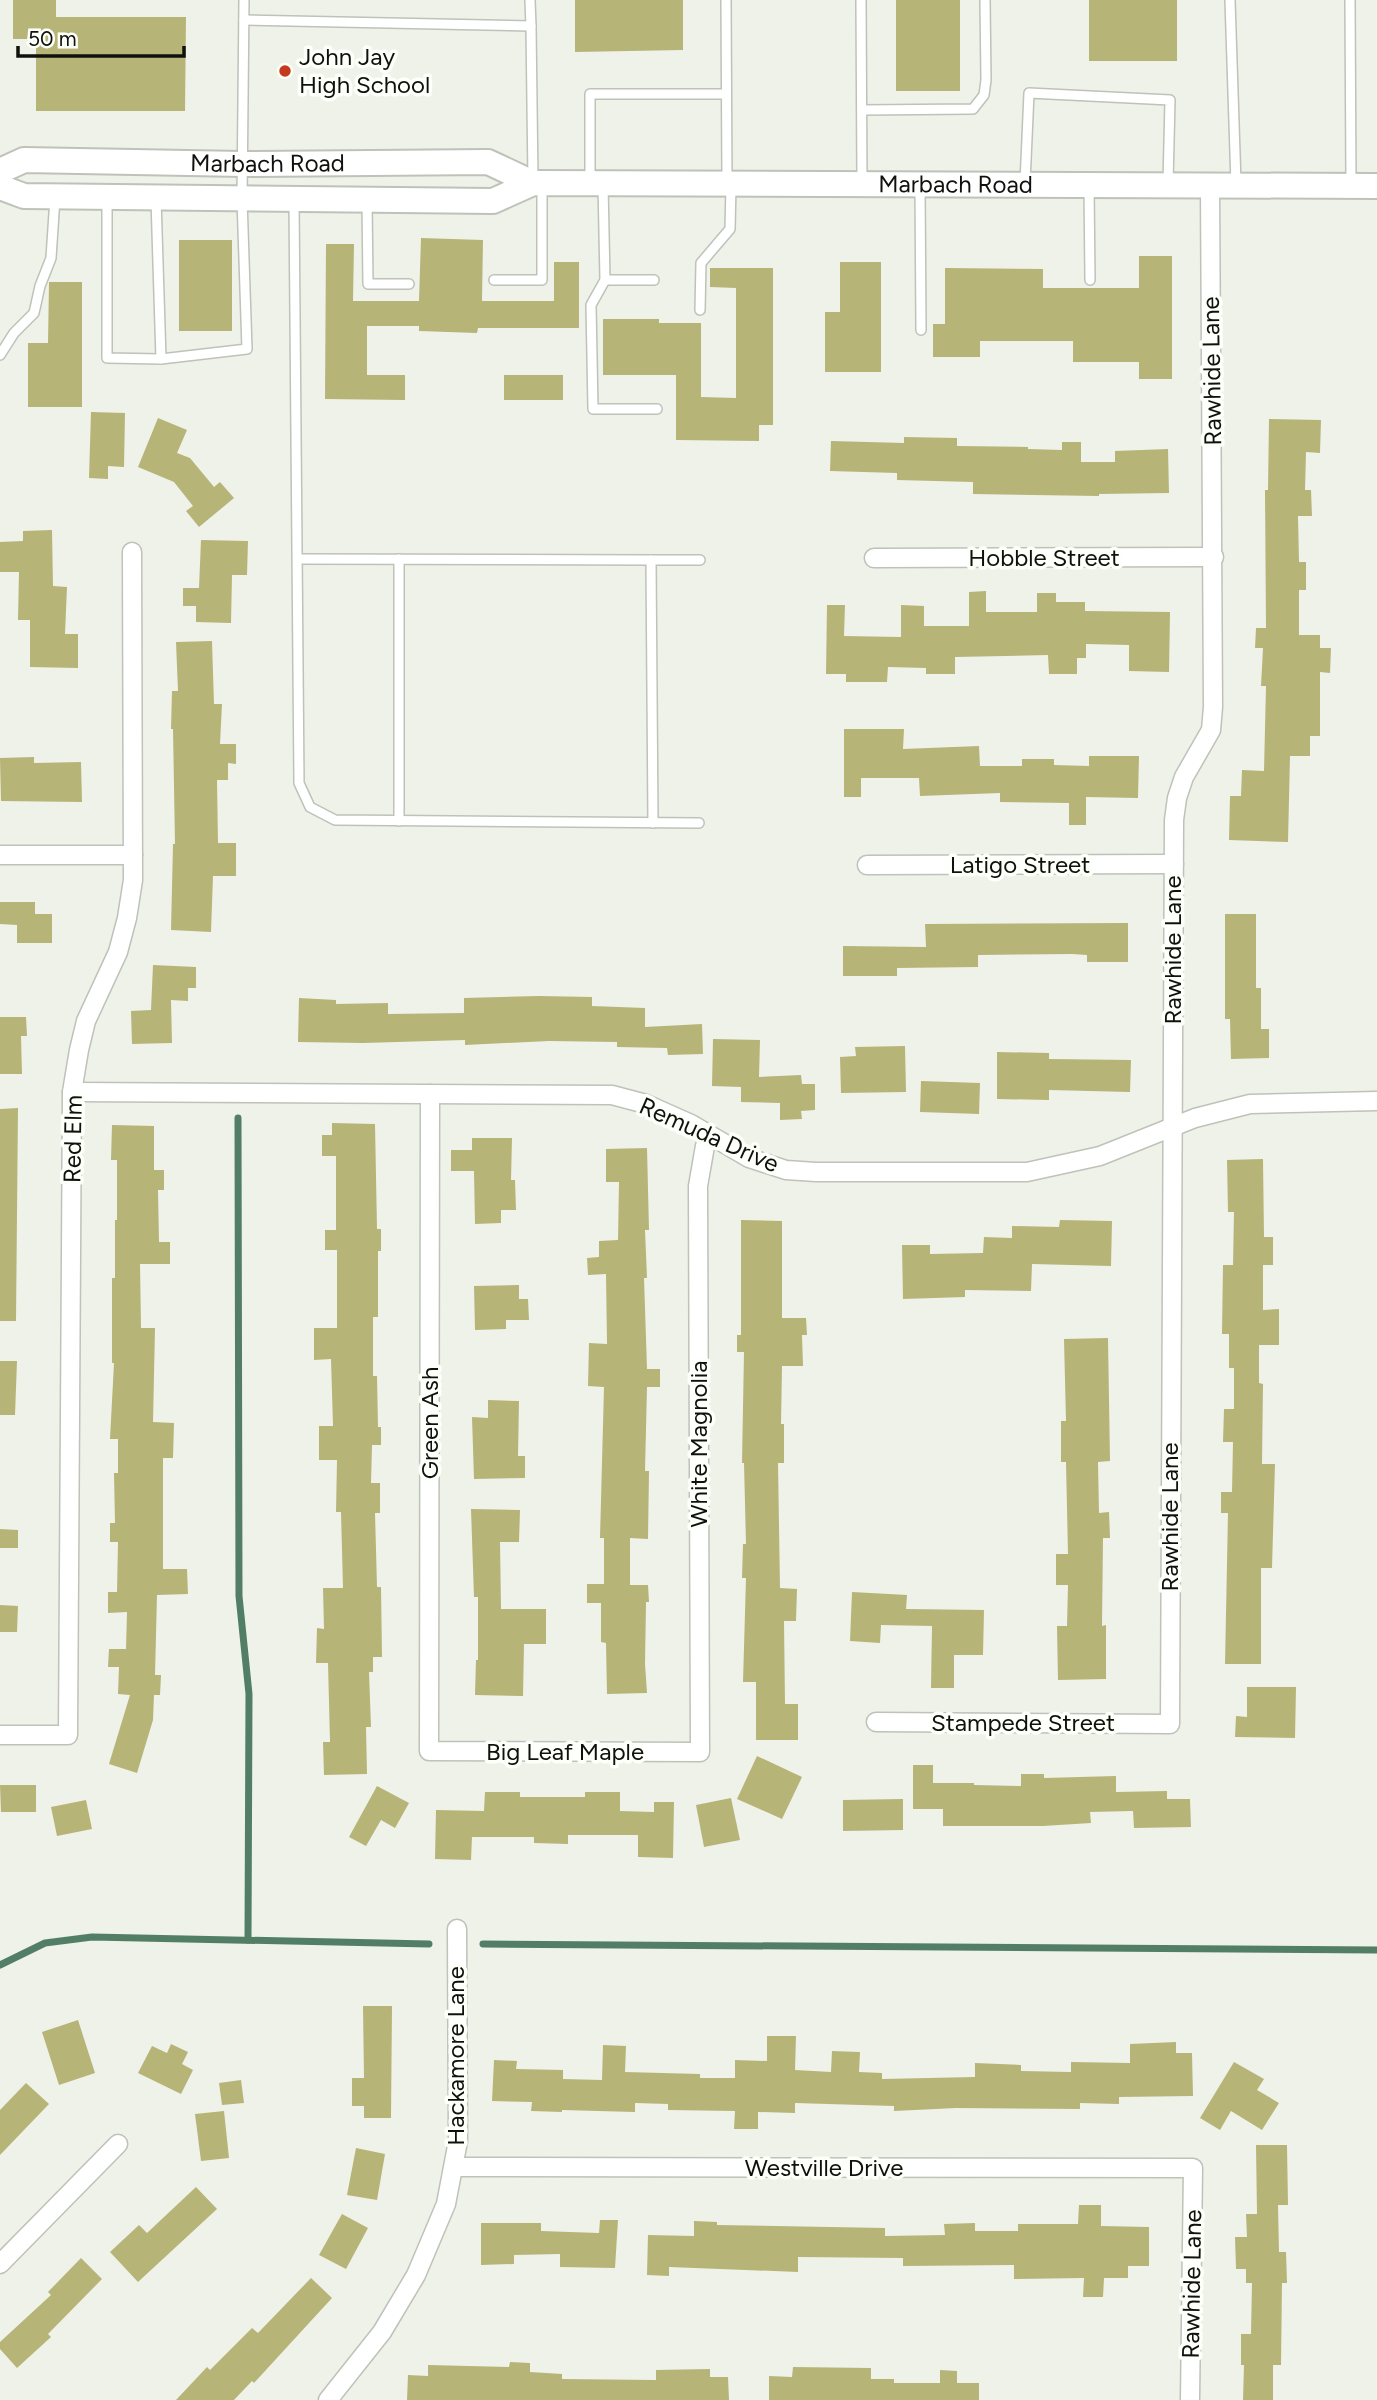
<svg xmlns="http://www.w3.org/2000/svg" width="1377" height="2400" font-family="Figtree,sans-serif">
<style>
.lines{fill:none;stroke-linecap:round;stroke-linejoin:round}
.stream{stroke:#527e66;stroke-width:7}
.building{fill:#b7b477}
.service-casing{stroke:#bec2b9;stroke-width:12}
.minor-casing{stroke:#bec2b9;stroke-width:21}
.secondary-casing{stroke:#bec2b9;stroke-width:28}
.service{stroke:#fff;stroke-width:9}
.minor{stroke:#fff;stroke-width:18}
.secondary{stroke:#fff;stroke-width:24}
.poi-dot{fill:#c53a1c;stroke:#fdfff9;stroke-width:2.5}
.labels{text-anchor:middle;stroke-width:7;stroke-linejoin:round;paint-order:stroke}
.poi-label{font-size:24px;fill:#10110e;stroke:#fdfff9;text-anchor:start}
.street-label{font-size:24px;fill:#10110e;stroke:#fdfff9}
</style>
<rect width="100%" height="100%" fill="#eff2e9"/>
<g class="lines">
<g class="stream">
<polyline points="238,1118 239,1596 249,1694 248,1940"/>
<polyline points="483,1944 1377,1950"/>
<polyline points="0,1965 45,1943 92,1937 429,1944"/>
</g>
</g>
<g class="building">
<polygon points="13,0 56,0 56,17 186,17 185,111 36,111 36,39 13,39"/>
<polygon points="575,0 683,0 683,50 575,52"/>
<rect x="896" y="0" width="64" height="91"/>
<rect x="1089" y="0" width="88" height="61"/>
<polygon points="421,238 483,240 482,301 554,301 554,262 579,262 579,328 478,328 477,333 419,331 419,326 367,326 367,375 405,375 405,400 325,399 326,244 354,244 353,301 419,301"/>
<rect x="179" y="240" width="53" height="91"/>
<polygon points="1139,256 1172,256 1172,379 1139,379 1139,362 1073,362 1073,341 980,341 980,357 933,357 933,324 945,324 945,268 1043,269 1043,288 1139,288"/>
<polygon points="840,262 881,262 881,372 825,372 825,312 840,312"/>
<polygon points="710,268 773,268 773,425 759,425 759,441 676,440 676,375 603,375 603,319 659,319 659,323 701,323 701,397 736,398 736,288 710,287"/>
<polygon points="49,282 82,282 82,407 28,407 28,343 48,343"/>
<rect x="504" y="375" width="59" height="25"/>
<polygon points="91,412 125,413 124,467 108,466 108,479 89,478"/>
<polygon points="158,418 187,430 177,453 190,458 214,487 220,482 234,498 199,527 186,511 193,506 174,482 138,467"/>
<polygon points="1269,419 1321,420 1320,453 1306,452 1305,490 1311,490 1312,516 1298,516 1299,562 1306,562 1306,590 1299,590 1299,635 1320,635 1320,648 1331,648 1330,673 1320,672 1320,736 1310,736 1310,756 1290,756 1288,842 1229,840 1230,796 1241,796 1242,770 1264,771 1266,686 1261,686 1263,648 1255,648 1256,628 1266,628 1265,490 1268,490"/>
<polygon points="904,437 957,438 957,446 1028,447 1028,449 1062,450 1062,442 1081,442 1081,462 1115,462 1115,451 1168,449 1169,493 1099,494 1099,496 973,494 973,482 897,480 897,473 830,471 831,441 904,443"/>
<polygon points="52,530 53,586 67,587 65,634 78,634 78,668 30,667 30,620 18,620 19,572 0,572 0,542 23,541 23,531"/>
<polygon points="201,540 248,541 247,575 232,575 231,623 196,622 196,606 183,606 183,588 199,588"/>
<polygon points="986,591 986,612 1037,612 1037,593 1056,593 1056,602 1085,602 1085,611 1170,612 1169,672 1129,671 1129,645 1086,644 1086,658 1077,658 1077,674 1049,674 1048,655 955,657 955,674 926,674 926,668 888,667 887,682 846,682 846,674 826,674 827,605 845,605 844,636 901,637 901,605 924,606 924,626 969,626 969,592"/>
<polygon points="212,641 214,704 222,704 220,744 236,744 236,764 228,763 228,780 217,780 218,843 236,843 236,876 213,876 211,932 171,930 173,844 175,844 173,729 171,729 172,691 178,691 176,642"/>
<polygon points="844,729 904,729 903,749 979,746 980,766 1022,766 1022,759 1054,759 1054,765 1089,766 1089,756 1139,756 1138,798 1086,797 1086,825 1069,825 1069,803 1000,802 1000,793 920,796 919,778 861,778 861,797 844,797"/>
<polygon points="34,757 34,763 81,762 82,802 1,801 0,758"/>
<polygon points="0,902 35,902 35,914 52,914 52,943 17,943 17,925 0,924"/>
<polygon points="1225,914 1256,914 1256,988 1261,988 1261,1029 1269,1029 1269,1058 1231,1059 1230,1019 1225,1019"/>
<polygon points="1128,923 1128,962 1087,962 1087,955 1072,954 978,955 978,967 897,968 897,976 843,976 843,946 926,947 925,924"/>
<polygon points="153,965 196,967 196,988 188,988 188,1001 171,1000 172,1043 132,1044 131,1011 151,1010"/>
<polygon points="539,996 592,997 592,1006 645,1008 645,1027 702,1024 703,1054 668,1055 667,1048 617,1047 617,1042 549,1041 465,1045 465,1040 363,1043 298,1042 299,998 336,1000 336,1004 388,1003 388,1014 464,1013 464,998"/>
<polygon points="0,1017 26,1017 27,1036 21,1036 22,1074 0,1074"/>
<polygon points="713,1039 760,1040 759,1077 801,1075 802,1084 815,1084 815,1110 801,1111 802,1119 780,1120 780,1103 741,1102 741,1087 712,1086"/>
<polygon points="905,1046 906,1092 841,1093 840,1057 856,1056 855,1047"/>
<polygon points="997,1052 1049,1053 1049,1059 1131,1060 1130,1092 1049,1090 1049,1100 997,1099"/>
<polygon points="921,1081 980,1083 979,1114 920,1112"/>
<polygon points="18,1108 16,1321 0,1321 0,1109"/>
<polygon points="332,1123 375,1124 377,1229 381,1229 381,1251 378,1251 378,1317 373,1317 373,1376 377,1376 378,1427 381,1427 381,1445 372,1445 371,1483 380,1483 380,1513 375,1513 377,1587 381,1587 382,1657 373,1657 373,1672 369,1672 371,1727 366,1727 367,1774 324,1775 323,1742 330,1742 328,1663 316,1663 317,1628 324,1629 323,1588 343,1588 341,1512 336,1512 337,1460 319,1460 319,1426 333,1426 331,1359 314,1360 314,1328 337,1328 337,1250 325,1250 325,1230 336,1230 336,1156 322,1156 322,1135 332,1135"/>
<polygon points="112,1125 154,1126 154,1170 164,1170 164,1190 158,1190 159,1242 170,1242 170,1264 140,1264 141,1328 155,1328 153,1422 174,1423 173,1458 163,1458 163,1569 187,1569 188,1594 157,1595 155,1675 161,1675 160,1695 154,1695 153,1720 137,1773 109,1764 130,1695 118,1694 119,1667 108,1667 109,1649 126,1649 127,1612 108,1613 108,1592 117,1592 118,1542 110,1542 110,1523 115,1523 114,1473 118,1473 118,1439 110,1439 114,1363 112,1363 112,1278 115,1278 115,1220 117,1220 117,1160 111,1160"/>
<polygon points="472,1138 512,1138 511,1180 515,1180 516,1210 501,1210 501,1223 475,1224 474,1171 451,1171 451,1150 472,1150"/>
<polygon points="647,1148 649,1230 645,1230 647,1278 644,1278 647,1369 660,1369 660,1387 647,1387 645,1471 649,1471 648,1539 630,1538 630,1585 648,1585 649,1602 646,1602 645,1664 647,1693 607,1694 606,1643 601,1642 601,1603 587,1603 587,1584 604,1584 604,1538 600,1538 604,1387 588,1386 589,1343 607,1344 606,1274 588,1275 587,1258 599,1257 599,1241 618,1240 619,1182 606,1182 606,1149"/>
<polygon points="1263,1159 1264,1237 1273,1237 1273,1265 1263,1265 1263,1310 1279,1309 1279,1345 1259,1345 1259,1383 1263,1384 1262,1464 1275,1464 1272,1568 1261,1568 1261,1664 1225,1664 1228,1513 1221,1513 1221,1492 1232,1492 1233,1442 1223,1442 1224,1409 1234,1409 1234,1368 1229,1368 1229,1334 1222,1334 1223,1265 1233,1265 1234,1212 1228,1212 1227,1160"/>
<polygon points="741,1220 782,1221 782,1318 806,1318 807,1335 802,1335 803,1366 782,1366 781,1424 784,1424 784,1463 778,1463 780,1588 797,1589 796,1621 784,1621 785,1704 798,1704 798,1740 756,1740 756,1682 743,1682 746,1578 742,1578 743,1544 746,1544 744,1463 742,1463 744,1352 737,1352 737,1335 741,1335"/>
<polygon points="1060,1220 1112,1221 1111,1266 1032,1264 1031,1291 965,1290 965,1297 903,1299 902,1245 930,1245 930,1254 983,1253 984,1237 1012,1238 1012,1226 1059,1227"/>
<polygon points="519,1285 519,1299 528,1299 529,1320 506,1320 506,1329 475,1330 474,1286"/>
<polygon points="1108,1338 1110,1461 1098,1462 1099,1513 1109,1512 1110,1538 1103,1538 1102,1626 1106,1625 1106,1679 1058,1680 1057,1626 1067,1626 1068,1585 1056,1585 1056,1554 1068,1554 1066,1462 1061,1462 1061,1421 1066,1421 1064,1339"/>
<polygon points="0,1361 17,1361 15,1415 0,1415"/>
<polygon points="488,1400 519,1401 518,1456 525,1456 525,1478 474,1479 472,1417 488,1418"/>
<polygon points="471,1509 520,1510 519,1542 500,1542 501,1609 546,1609 546,1644 524,1644 523,1696 475,1695 476,1660 478,1660 478,1597 474,1597"/>
<polygon points="0,1529 18,1530 18,1548 0,1548"/>
<polygon points="852,1592 907,1595 906,1609 984,1610 983,1655 954,1655 954,1688 931,1688 932,1626 881,1625 880,1643 850,1641"/>
<polygon points="0,1605 18,1606 17,1632 0,1632"/>
<polygon points="1247,1687 1296,1687 1295,1738 1235,1737 1236,1716 1247,1717"/>
<polygon points="757,1756 802,1777 782,1819 737,1799"/>
<polygon points="913,1765 933,1765 933,1783 974,1783 974,1785 1021,1786 1021,1774 1044,1774 1044,1778 1116,1776 1116,1792 1167,1791 1167,1799 1190,1799 1191,1827 1134,1828 1133,1811 1090,1812 1091,1823 1043,1826 943,1826 943,1809 913,1809"/>
<polygon points="0,1785 36,1785 36,1812 1,1812"/>
<polygon points="377,1786 409,1803 395,1828 381,1820 366,1846 349,1837"/>
<polygon points="485,1792 520,1792 520,1797 585,1797 585,1792 620,1792 620,1811 654,1812 654,1802 674,1802 673,1858 638,1857 638,1835 568,1835 568,1844 534,1843 534,1837 472,1837 471,1860 435,1859 436,1810 484,1811"/>
<polygon points="731,1798 740,1840 704,1847 696,1805"/>
<polygon points="903,1799 903,1830 843,1831 843,1800"/>
<polygon points="86,1800 92,1829 57,1836 51,1807"/>
<polygon points="363,2006 392,2006 391,2118 364,2118 364,2106 352,2106 352,2078 364,2078"/>
<polygon points="78,2020 95,2073 59,2085 42,2032"/>
<polygon points="767,2036 796,2036 795,2070 831,2072 832,2051 860,2052 859,2072 882,2073 882,2079 975,2077 975,2063 1021,2065 1021,2071 1071,2072 1071,2062 1130,2063 1130,2044 1176,2042 1176,2053 1192,2053 1193,2096 1119,2097 1119,2104 1080,2103 1080,2109 956,2108 894,2111 894,2106 795,2103 795,2113 758,2112 758,2129 734,2129 735,2111 668,2110 668,2104 635,2103 635,2112 562,2110 562,2112 531,2111 532,2102 492,2101 494,2060 517,2061 516,2069 563,2070 563,2079 602,2080 603,2045 626,2046 625,2072 700,2074 700,2078 735,2078 735,2060 767,2061"/>
<polygon points="171,2044 188,2052 182,2064 193,2070 181,2094 138,2073 152,2046 167,2053"/>
<polygon points="1234,2062 1264,2079 1257,2090 1279,2103 1262,2130 1231,2111 1220,2130 1200,2118"/>
<polygon points="241,2080 244,2103 222,2105 219,2083"/>
<polygon points="26,2083 49,2104 0,2155 0,2110"/>
<polygon points="224,2111 229,2158 201,2161 195,2114"/>
<polygon points="1256,2145 1287,2145 1288,2205 1278,2205 1279,2252 1286,2252 1287,2283 1282,2283 1281,2365 1273,2365 1273,2400 1243,2400 1244,2365 1241,2365 1241,2334 1251,2334 1252,2283 1246,2283 1246,2269 1236,2269 1235,2237 1247,2237 1246,2214 1257,2214"/>
<polygon points="356,2148 385,2154 377,2200 347,2195"/>
<polygon points="196,2187 217,2209 138,2282 110,2252 139,2225 147,2233"/>
<polygon points="1079,2205 1101,2205 1101,2226 1149,2227 1149,2266 1128,2266 1128,2278 1104,2278 1103,2297 1083,2297 1084,2278 1014,2279 1014,2265 903,2266 903,2258 798,2257 798,2272 669,2267 669,2276 647,2275 648,2235 694,2236 694,2221 717,2222 717,2225 885,2228 885,2236 945,2235 944,2224 975,2223 975,2231 1018,2231 1018,2224 1078,2224"/>
<polygon points="342,2214 368,2228 346,2269 319,2255"/>
<polygon points="600,2220 618,2220 615,2268 560,2267 560,2254 514,2255 514,2264 481,2265 481,2223 541,2223 541,2231 599,2233"/>
<polygon points="81,2258 102,2279 48,2334 51,2337 17,2368 0,2349 0,2342 51,2295 48,2292"/>
<polygon points="311,2278 332,2298 254,2383 252,2381 234,2400 176,2400 207,2367 210,2370 252,2328 258,2333"/>
<polygon points="510,2362 530,2363 530,2372 562,2374 562,2379 656,2380 656,2370 710,2369 710,2377 728,2377 729,2400 407,2400 408,2375 428,2376 428,2365 509,2367"/>
<polygon points="793,2367 871,2368 871,2379 894,2379 894,2383 940,2383 940,2370 957,2371 957,2383 979,2383 979,2400 769,2400 769,2376 792,2377"/>
</g>
<g class="lines">
<g class="service-casing">
<g id="service">
<polyline points="726,0 727,182"/>
<polyline points="861,0 862,183"/>
<polyline points="1230,0 1236,184"/>
<polyline points="1350,0 1351,184"/>
<polyline points="244,20 531,26 530,0"/>
<polyline points="531,26 533,181"/>
<polyline points="863,110 973,109 984,95 986,80 985,0"/>
<polyline points="590,180 590,94 726,94"/>
<polyline points="1025,183 1029,93 1170,100 1168,183"/>
<polyline points="603,185 605,280 591,305 593,409 657,409"/>
<polyline points="920,186 921,330"/>
<polyline points="1089,187 1090,280"/>
<polyline points="107,199 107,358 161,359 247,349 242,199 244,0"/>
<polyline points="156,199 161,359"/>
<polyline points="294,201 299,783 310,807 335,820 699,823"/>
<polyline points="367,201 368,284 409,284"/>
<polyline points="494,280 542,280 542,185"/>
<polyline points="605,280 654,280"/>
<polyline points="700,310 701,263 730,229 731,186"/>
<polyline points="0,355 14,333 34,313 40,286 51,258 55,198"/>
<polyline points="298,559 651,560"/>
<polyline points="399,559 399,821"/>
<polyline points="653,823 651,560 700,560"/>
</g>
</g>
<g class="minor-casing">
<g id="minor">
<polyline points="874,558 1214,557"/>
<polyline points="0,855 133,855"/>
<polyline points="867,865 1174,864"/>
<polyline points="72,1092 612,1095 646,1104 691,1124 749,1158 786,1170 816,1172 1027,1172 1100,1156 1195,1118 1250,1104 1377,1101"/>
<polyline points="430,1094 429,1751 700,1752 698,1186 705,1146 711,1137"/>
<polyline points="876,1722 1170,1724 1174,820 1177,798 1184,777 1211,730 1213,707 1210,186"/>
<polyline points="0,1735 68,1735 72,1092 79,1050 86,1021 118,952 127,918 133,880 132,552"/>
<polyline points="454,2167 1193,2168 1190,2400"/>
<polyline points="0,2264 118,2144"/>
<polyline points="328,2400 382,2332 416,2275 446,2204 458,2141 457,1929"/>
</g>
</g>
<g class="secondary-casing">
<g id="secondary">
<path id="s1" d="M0,171l24,-11 219,4 245,-2 45,21"/>
<path id="s2" d="M0,187l24,9 469,5 40,-18 844,3"/>
</g>
</g>
<use href="#service" class="service"/>
<use href="#minor" class="minor"/>
<use href="#secondary" class="secondary"/>
</g>
<circle class="poi-dot" cx="285" cy="71" r="7"/>
<g class="labels">
<g class="poi-label">
<text x="299" y="65">John Jay<tspan x="299" dy="28">High School</tspan></text>
</g>
<g class="street-label">
<text dy="8" stroke="none"><textPath href="#s1" startOffset="270">Marbach Road</textPath></text>
<text dy="8" stroke="none"><textPath href="#s2" startOffset="961">Marbach Road</textPath></text>
<text transform="translate(1212 371) rotate(-91)" y="8">Rawhide Lane</text>
<text x="1044" y="566">Hobble Street</text>
<text x="1020" y="873">Latigo Street</text>
<text transform="translate(1173 950) rotate(-90)" y="8">Rawhide Lane</text>
<text transform="translate(709 1135) rotate(24)" y="8">Remuda Drive</text>
<text transform="translate(73 1139) rotate(-89)" y="8">Red Elm</text>
<text transform="translate(430 1423) rotate(-90)" y="8">Green Ash</text>
<text transform="translate(699 1444) rotate(-90)" y="8">White Magnolia</text>
<text transform="translate(1170 1517) rotate(-90)" y="8">Rawhide Lane</text>
<text x="1023" y="1731">Stampede Street</text>
<text x="565" y="1760">Big Leaf Maple</text>
<text transform="translate(456 2056) rotate(-90)" y="8">Hackamore Lane</text>
<text x="824" y="2176">Westville Drive</text>
<text transform="translate(1192 2284) rotate(-89)" y="8">Rawhide Lane</text>
</g>
</g>
<path d="M18 46v10h166v-10" fill="none" stroke="#10110e" stroke-width="3.5"/>
<text x="28" y="46" font-size="21" fill="#10110e" stroke="#fdfff9" stroke-width="5" paint-order="stroke">50 m</text>
</svg>
